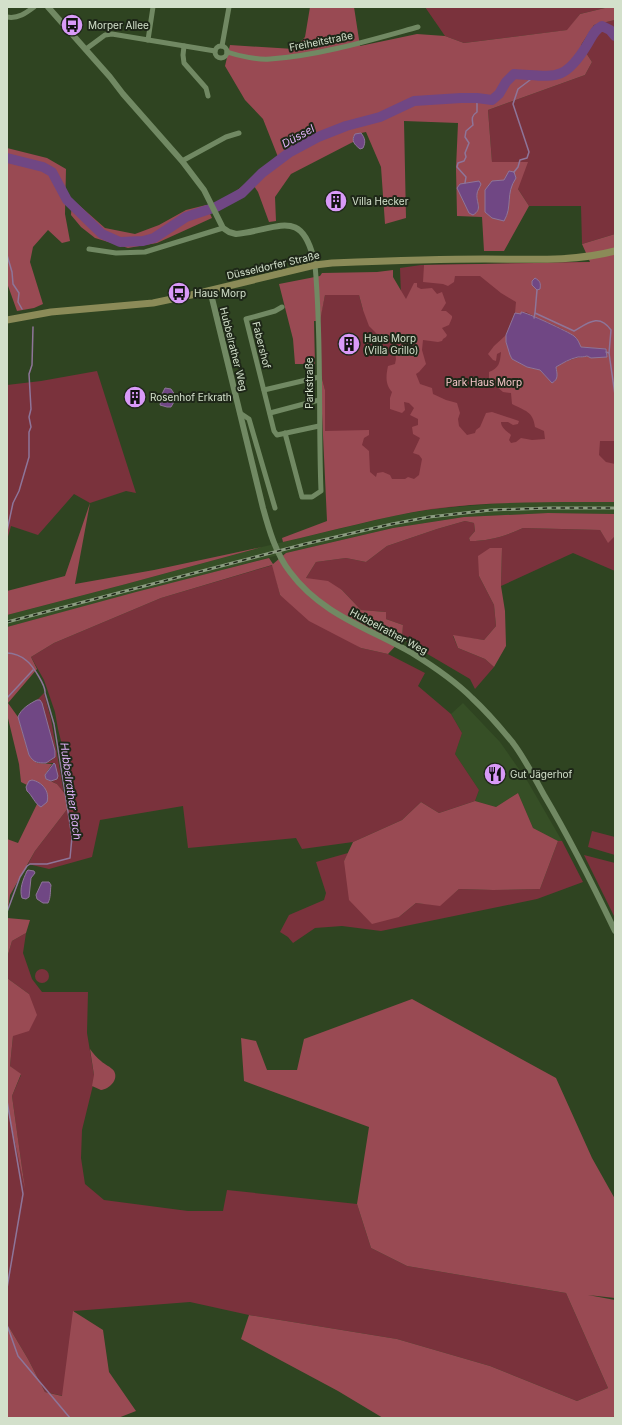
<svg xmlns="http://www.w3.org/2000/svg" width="622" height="1425" font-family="Inter,sans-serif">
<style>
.built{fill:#364f26}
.green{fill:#7a323c}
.forest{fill:#994a53}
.water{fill:#704784;stroke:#8e7599}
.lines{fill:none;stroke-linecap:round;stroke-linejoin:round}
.stream{stroke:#8e7599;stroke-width:1.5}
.river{stroke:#704784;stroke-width:10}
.minor{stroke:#718963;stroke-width:5}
.tertiary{stroke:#718963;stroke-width:6}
.secondary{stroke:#8b8b58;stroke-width:7}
.rail-casing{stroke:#8c9c81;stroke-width:3}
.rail{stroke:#1e2718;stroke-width:1.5;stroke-dasharray:4.5;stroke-linecap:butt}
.labels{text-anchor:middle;stroke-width:4;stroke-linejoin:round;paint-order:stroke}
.poi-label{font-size:10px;fill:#d3e0cb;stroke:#1e2718;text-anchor:start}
.street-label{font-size:10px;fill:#d3e0cb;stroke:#1e2718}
.park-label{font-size:10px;fill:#f8c8cb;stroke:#1e2718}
.water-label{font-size:11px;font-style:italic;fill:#e3b4fb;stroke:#1e2718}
</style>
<rect width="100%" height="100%" fill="#2f4421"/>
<g class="built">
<polygon points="515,502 615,502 615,514 548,513 464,517 393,528 286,553 7,627 7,615 126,584 262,547 393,516 432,509"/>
<polygon points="463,703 500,742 528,782 562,841 558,841 533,828 518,793 496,807 475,801 479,790 455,754 462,733 451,714"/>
</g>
<g class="green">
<polygon points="425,7 609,7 580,14 568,30 464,43 445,36"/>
<polygon points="615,20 615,234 582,244 581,206 529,206 518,189 492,162 488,110 585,75 592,62 581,45 594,25"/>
<polygon points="591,262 615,263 615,489 584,491 327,522 346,431 325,431 325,390 320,371 319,324 325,295 359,295 363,310 401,296 400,268 421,265"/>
<polygon points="97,371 136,493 126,491 90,503 74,494 38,535 11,526 7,540 7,385 41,381"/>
<path d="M465,521l9,2 1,8 -6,7 1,3c19,0 36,-5 53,-13l77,2 8,12 7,-6v35l-42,-18 -72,33 1,-38 -23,28 15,29 2,21 -12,14 -31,-4 5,12 27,11 9,8 -19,22 -5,-10 -68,-40 1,-14 -17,-6v-7l-25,-2 -19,-20 -36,-12 10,-16 30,-4 20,4 21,-16 50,-17z"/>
<polygon points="273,565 280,595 361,648 388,654 425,673 418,686 451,714 462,733 455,754 479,790 475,801 439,813 421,802 402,820 353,842 302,849 296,838 188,848 183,806 100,820 92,857 49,869 28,864 35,851 72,803 62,745 58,729 55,712 44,680 31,657 54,643 161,598"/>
<polygon points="44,693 51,719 64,794 57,784 51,781 57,779 54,763 46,763 52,760 55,751 42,703 40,701 37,700"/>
<polygon points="592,831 615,837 615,855 588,847"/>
<polygon points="558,841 562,841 583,882 537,899 381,931 342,926 315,928 293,943 288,937 280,932 289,915 324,900 326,893 316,862 348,853 344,861 399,917 416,903 440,905 459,889 493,890 540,889"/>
<polygon points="584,855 615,863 615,918"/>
<polygon points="26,933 23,953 32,979 42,992 88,992 87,1033 94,1075 94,1081 82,1130 81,1158 85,1184 104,1200 188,1211 223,1211 227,1190 357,1204 371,1248 407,1266 566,1293 608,1388 577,1401 490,1366 397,1339 249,1315 190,1302 74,1311 63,1396 45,1392 28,1359 9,1327 7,1327 7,1105 24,1182 12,1096 21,1075 10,1066 13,1036 29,994 7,978 7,958 12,941"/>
<circle cx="42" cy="976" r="7"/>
</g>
<g class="forest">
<polygon points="310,7 354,7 360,46 417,34 445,36 464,43 567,30 580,14 609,7 615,7 615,20 594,25 581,45 592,62 585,75 488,110 492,162 528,162 518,189 529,206 504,251 484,251 482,217 457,216 456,168 458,123 404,121 406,218 385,224 381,167 366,132 361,133 353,137 353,142 291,174 275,197 276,221 269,222 258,192 254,186 224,204 222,199 235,192 278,157 263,119 245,100 225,66 230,45 294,49 305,37"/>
<polygon points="7,148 47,158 66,169 65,214 70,241 62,243 48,230 33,247 30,262 43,304 34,308 17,311 7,283"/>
<polygon points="72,199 105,228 135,234 159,225 186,210 206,205 212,218 157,243 128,248 95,238 81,227 71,215"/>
<path d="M615,234v207h-15l-1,14 7,7 9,2v38c-61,0 -123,-1 -184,7 -50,8 -99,22 -148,33l-1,-4 45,-17 -7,-150 5,19v41l44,-1v5l-5,3 -2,7 7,6 1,21 6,5 1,-4 6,-1 7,3 2,4h13l3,-2 6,2 5,-4 3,-16 -3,-4 -6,-2 7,-15 -7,-4 -1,-7 6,-2v-6l-8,-4 4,-7 -5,-5 -5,-1 1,8 -3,3 -12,-4v-11l2,-6c-7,-8 -6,-16 -4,-26l7,-2 1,-5 -1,-8 5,-7 -1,-4 -11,-5h-10l-9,-9 -6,-16 -4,-15h-34l-5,26h-6l1,43h-20l-2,-25 -14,-55 41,-8 2,-3 55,-1 16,-2v7l13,22 8,-16h3v4l4,2 11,-1 5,6 5,-2 4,11 -5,8h5l6,5v2l-3,7 -7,3 5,7 -1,2 -3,2 -1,2 -4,1 -15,-2 -1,10 4,14 -7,8 -3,2 4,10 12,4 1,6 13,6 11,3 3,10 -2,6 1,7 8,9 8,-2 1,-3 4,-3 6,-14 6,-1 27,9 -1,3 -5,1 -5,-3h-7c0,6 6,9 10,13l-2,5 2,3 5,-1 5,-4 11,2 13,-1 -1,-8 -9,-4c-2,-16 -10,-16 -23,-23l-1,-11 -8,-1 -14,-12v-8c10,-4 11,-9 12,-20l-4,2 -1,7 -3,-1 -5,-6 6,-8 12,-11v7l6,17 15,8 13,3 12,13 5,-10 -1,-6c18,-11 30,-11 51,-10l-1,-8 -25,-2c-7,-19 -39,-25 -55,-35l-5,3 -6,-2 1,-11 -15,-9 -21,-17h-25l-1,6 -6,4 -5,-2 -20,-2 1,-17 166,-3 -8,-18z"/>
<polygon points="90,503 75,584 154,570 262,547 126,584 7,615 7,591 65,576"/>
<path d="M548,513l67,1v22l-7,7 -8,-13 -77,-2c-17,8 -34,13 -53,13l-1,-3 6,-7 -1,-8 -9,-2 -28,8 -50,17 -21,16 -20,-4 -30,4 -10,16 22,3 14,9 19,20 25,2v7l17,6 -1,14 -14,15 -27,-6 -52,-27 -29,-26 -8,-30 -111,33 -107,45 -23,14 6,12 -29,34 10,14 11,38 8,8 15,1 -7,11 1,4 11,5 15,19 -37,48 -25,44 -3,21v-77l11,4 19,-39 2,2 -10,-25 -2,4 -6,-3 -2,-18 -12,-50v-87l129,-35 133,-34 4,6 13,-11 107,-25 71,-11z"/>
<polygon points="490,548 502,548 501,586 505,611 506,646 494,667 485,659 458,648 453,635 484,640 496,626 494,605 479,576 478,556"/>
<polygon points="518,793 533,828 558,841 540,889 493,890 459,889 440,906 416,903 399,917 372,924 349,900 344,861 353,842 402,820 421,802 439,813 475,801 496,807"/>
<polygon points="7,918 30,920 26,933 12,941 7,958"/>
<polygon points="7,978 29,994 37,1015 29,1031 13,1036 10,1066 21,1074 12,1096 25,1189 7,1105"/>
<polygon points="412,999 556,1078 592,1158 615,1199 615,1298 588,1295 615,1300 615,1416 612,1418 383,1418 338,1391 241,1339 249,1315 397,1339 490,1366 577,1401 608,1388 566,1293 407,1266 371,1248 357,1204 369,1127 244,1081 241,1038 256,1041 267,1070 297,1070 304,1039"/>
<path d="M90,1049c3,4 7,9 11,12 3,3 10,6 13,10 5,9 -5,18 -13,19l-9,-4 2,-11z"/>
<polygon points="73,1311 103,1330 109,1372 136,1411 118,1418 7,1418 7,1327 9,1327 28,1359 45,1392 62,1396"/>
</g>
<g class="water">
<path d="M361,133c4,5 5,9 2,15l-3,1c-6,-5 -9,-8 -5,-15z"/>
<path d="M509,171l5,1 2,6c-11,16 -3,28 -12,43l-12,-3 -7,-6v-22l7,-9 12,-1z"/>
<path d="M479,181l2,3c-1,3 -4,7 -4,10 -1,9 6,15 -4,21l-4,-2 -12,-25 3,-4z"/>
<path d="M535,278c5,3 6,5 5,11l-3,1 -5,-5v-4z"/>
<path d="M521,312c5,0 48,20 53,24 4,3 5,7 7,11l25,2 1,8 -16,1 -4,-2c-3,1 -6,1 -9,1 -9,2 -15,6 -22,10 1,7 3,12 -4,16l-12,-13 -13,-3 -15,-8 -2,-4 -4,-13v-7l9,-22 6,1z"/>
<polygon points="165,388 171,389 175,395 175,400 171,407 167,407 160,405 162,394"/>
<path d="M37,700h3l2,3 13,48v6l-9,6c-8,0 -12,0 -17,-8l-11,-38c3,-8 11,-13 19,-17z"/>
<polygon points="54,763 55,764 58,776 57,779 51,781 46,779 45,775"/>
<path d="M32,780c10,2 18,11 15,22l-6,5c-6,-3 -9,-12 -14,-16l-1,-4 3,-6z"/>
<path d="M28,870l6,1 1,2 -4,5 -2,19 -3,2 -4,-1c-3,-9 1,-18 5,-27z"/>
<path d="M42,882h7l2,3c-1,7 0,12 -3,18h-5l-6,-4 -1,-4z"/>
</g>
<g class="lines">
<g class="stream">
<polyline points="514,172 518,167 520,160 527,158 529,152 513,104 518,89 530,80 532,75"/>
<path d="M465,183l1,-6 -9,-10 1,-4 6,-2 2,-4 -1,-4 4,-10 -4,-6 1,-6 7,-6c-1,-6 -2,-9 4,-13v-14"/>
<polyline points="7,255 12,272 13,284 19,293 18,302 22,309"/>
<path d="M537,290l-2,23 39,18c14,-8 25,-18 37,-1l-2,23"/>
<polyline points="534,318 535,313"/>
<polyline points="606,352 609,353 615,395"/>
<polyline points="7,531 13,503 19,491 29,457 29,432 31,427 29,417 31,409 29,374 32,365 33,327"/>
<path d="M7,653c6,0 15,3 20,8 6,5 19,25 18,32l9,31 9,56 9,57 -2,21 -23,6h-17l-3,2 -7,11 -13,35"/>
<polyline points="7,698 33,670"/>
<polyline points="7,1101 23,1194 7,1288"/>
<polyline points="7,1325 18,1356 70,1418"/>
</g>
<path class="river" d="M7,158l36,9 9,5 15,28 35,34 18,8 23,-1 11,-3 32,-21 30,-10 26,-14 20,-20 28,-21 28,-15 28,-11 34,-9 34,-16 47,-3h16l15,2 7,-6 7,-12 8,-8c40,2 50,9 73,-29 5,-8 7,-15 15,-19l8,4 5,6"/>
<g class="minor">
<path d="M7,17c11,2 19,-4 27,-10"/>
<polyline points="148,40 153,7"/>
<polyline points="184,46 183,55 184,63 206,88 208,96"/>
<polyline points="222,46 229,7"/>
<circle cx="221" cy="52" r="6"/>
<polyline points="86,49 105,35 112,34 215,51"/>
<path d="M227,52c12,4 31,8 43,7 48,-3 101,-19 148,-32"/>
<polyline points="182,161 226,137 239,133"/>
<polyline points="89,249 116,253 145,252 223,228"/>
<polyline points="282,307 275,311 246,319 274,431 277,435 319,426"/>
<polyline points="264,390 319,377"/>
<polyline points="240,413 249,419 275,508"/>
<polyline points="270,413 319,400"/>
<path d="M285,433l17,64h10l9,-6c-3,-75 1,-151 -6,-226"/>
</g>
<g class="tertiary">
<path d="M48,7l62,70 13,17 59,67 22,29 19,38 6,4 7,2c42,-4 67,-29 79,31"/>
<path d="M210,290l53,218c6,22 13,46 27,64 31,42 78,56 122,81 21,13 43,28 60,45 15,14 28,29 41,45 12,16 21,34 31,52 26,44 49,90 71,136"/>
</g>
<path class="secondary" d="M7,320l44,-8 102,-9 38,-8 124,-30 17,-2c51,-2 102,-4 153,-4 43,0 88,3 130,-8"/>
<g class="rail-casing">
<polyline id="rail" points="7,622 305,544 392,524 429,517 491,510 549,508 615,508"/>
</g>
<use href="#rail" class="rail"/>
</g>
<defs>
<g id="bus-disc" transform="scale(1.15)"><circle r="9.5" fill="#d99af8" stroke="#1e2718"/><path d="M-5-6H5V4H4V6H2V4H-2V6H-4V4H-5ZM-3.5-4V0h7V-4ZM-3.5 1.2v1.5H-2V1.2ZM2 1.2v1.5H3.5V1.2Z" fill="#111"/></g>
<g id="building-disc" transform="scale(1.15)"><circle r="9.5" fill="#d99af8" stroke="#1e2718"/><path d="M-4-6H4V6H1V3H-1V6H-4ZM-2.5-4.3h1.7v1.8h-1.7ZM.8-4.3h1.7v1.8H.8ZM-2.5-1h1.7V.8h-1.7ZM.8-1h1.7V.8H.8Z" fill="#111"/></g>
<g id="restaurant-disc" transform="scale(1.15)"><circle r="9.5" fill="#d99af8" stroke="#1e2718"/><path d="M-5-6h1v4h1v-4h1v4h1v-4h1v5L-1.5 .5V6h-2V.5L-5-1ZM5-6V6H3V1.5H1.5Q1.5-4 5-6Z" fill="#111"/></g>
</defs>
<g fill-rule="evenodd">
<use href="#bus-disc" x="72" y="25"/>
<use href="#building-disc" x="336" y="201"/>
<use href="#bus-disc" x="179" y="293"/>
<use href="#building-disc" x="349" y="344"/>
<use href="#building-disc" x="135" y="397"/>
<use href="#restaurant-disc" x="495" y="774"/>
</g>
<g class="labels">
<g class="poi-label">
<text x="88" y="29">Morper Allee</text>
<text x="352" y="205">Villa Hecker</text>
<text x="194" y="297">Haus Morp</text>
<text x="364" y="342">Haus Morp<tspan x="364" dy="12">(Villa Grillo)</tspan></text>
<text x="150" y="401">Rosenhof Erkrath</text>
<text x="510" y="778">Gut Jägerhof</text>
</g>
<g class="street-label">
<text transform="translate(321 41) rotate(-11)" y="4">Freiheitstraße</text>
<text transform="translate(273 265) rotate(-13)" y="4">Düsseldorfer Straße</text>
<text transform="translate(262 345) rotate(76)" y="4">Fabershof</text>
<text transform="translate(234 349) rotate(76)" y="4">Hubbelrather Weg</text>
<text transform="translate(309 383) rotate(-90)" y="4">Parkstraße</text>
<text transform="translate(389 631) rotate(28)" y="4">Hubbelrather Weg</text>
</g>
<g class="park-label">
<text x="484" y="386">Park Haus Morp</text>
</g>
<g class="water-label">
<text transform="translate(298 136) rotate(-29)" y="4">Düssel</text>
<text transform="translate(71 791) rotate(82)" y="4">Hubbelrather Bach</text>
</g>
</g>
<rect width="622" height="1425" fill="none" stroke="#d3e0cb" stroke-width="16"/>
</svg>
